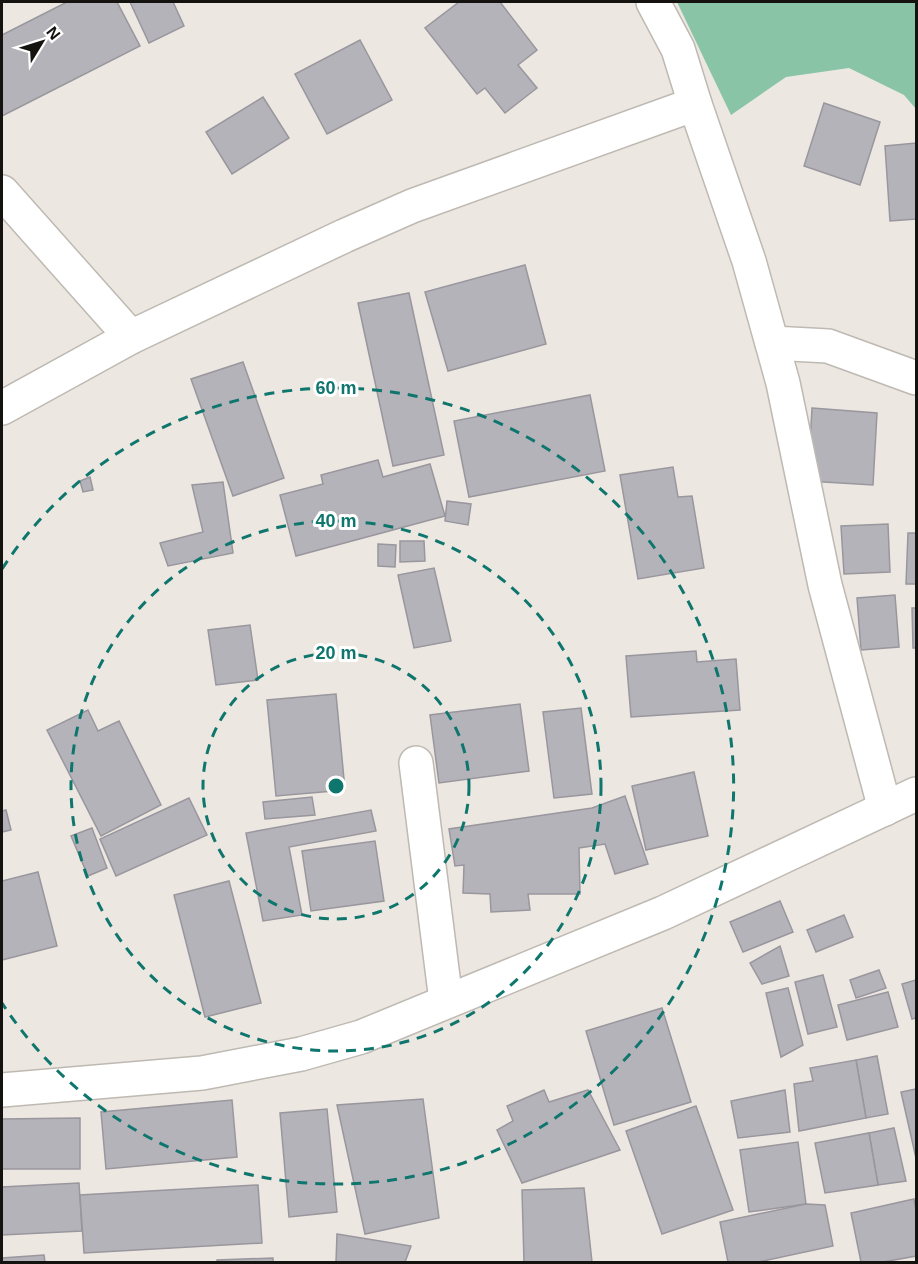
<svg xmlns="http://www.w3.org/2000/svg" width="918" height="1264" font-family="Arial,sans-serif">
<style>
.green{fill:#89c4a7}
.building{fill:#b5b3ba;stroke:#99969e;stroke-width:1.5}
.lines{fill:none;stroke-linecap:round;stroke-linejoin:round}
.minor-casing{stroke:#beb9b2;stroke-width:36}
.minor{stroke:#fff;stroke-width:33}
.ring{fill:none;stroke:#0f766e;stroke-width:3;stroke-dasharray:10 8}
.centre{fill:#0f766e;stroke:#fff;stroke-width:3}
.ring-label{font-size:18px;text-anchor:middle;font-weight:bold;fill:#0f766e;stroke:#fff;stroke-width:6;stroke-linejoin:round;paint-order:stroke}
</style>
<rect width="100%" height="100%" fill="#ece7e0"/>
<polygon class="green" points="677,2 916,2 916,109 904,95 849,68 786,77 731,115"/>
<g class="building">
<polygon points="67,2 117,2 140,46 2,116 2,35"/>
<polygon points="130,2 173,2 184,26 149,43"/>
<polygon points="459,2 500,2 537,50 518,65 537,88 505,113 485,88 477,94 425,28"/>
<polygon points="360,40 392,100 327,134 295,74"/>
<polygon points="263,97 289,138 232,174 206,132"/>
<polygon points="824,103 880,122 860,185 804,166"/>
<polygon points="916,143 916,219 890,221 885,146"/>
<polygon points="525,265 546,344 448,371 425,292"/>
<polygon points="409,293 444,455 393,466 358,303"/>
<polygon points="243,362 284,478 233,496 191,379"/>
<polygon points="590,395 605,471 469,497 454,421"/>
<polygon points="812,408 877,413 873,485 808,481"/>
<polygon points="378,460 383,477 430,464 445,516 296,556 280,495 323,484 321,475"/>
<polygon points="673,467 678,497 692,496 704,568 638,579 620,475"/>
<polygon points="90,477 93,490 83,492 80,481"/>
<polygon points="223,482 233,553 168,566 160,543 203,532 192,485"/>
<polygon points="447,501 471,504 468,525 445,521"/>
<polygon points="888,524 890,572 844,574 841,526"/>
<polygon points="908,533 916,533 916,584 906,584"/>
<polygon points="400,541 424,541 425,561 400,562"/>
<polygon points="378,544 396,545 395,567 378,566"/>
<polygon points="434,568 451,641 414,648 398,575"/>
<polygon points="895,595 899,647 861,650 857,598"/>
<polygon points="912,608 916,608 916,648 913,648"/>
<polygon points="250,625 258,680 216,685 208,630"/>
<polygon points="696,651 697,662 736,659 740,710 631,717 626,656"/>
<polygon points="336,694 345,790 276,796 267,700"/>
<polygon points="520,704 529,771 439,783 430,715"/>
<polygon points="581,708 592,794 554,798 543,712"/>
<polygon points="88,710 98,731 119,721 161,805 101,836 47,730"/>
<polygon points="694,772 708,836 646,850 632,786"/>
<polygon points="625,796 648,864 615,874 605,844 579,848 580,894 528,894 530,910 491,912 490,894 463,893 464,865 455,866 449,829 592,808"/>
<polygon points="312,797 315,815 265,819 263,802"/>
<polygon points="189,798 207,835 116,876 100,839"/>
<polygon points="6,810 11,830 2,832 2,811"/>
<polygon points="371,810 376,831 289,847 302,915 263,921 246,833"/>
<polygon points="92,828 107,868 88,876 71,836"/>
<polygon points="375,841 384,901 311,911 302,851"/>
<polygon points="38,872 57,946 2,960 2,881"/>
<polygon points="229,881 261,1003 205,1017 174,895"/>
<polygon points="780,901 793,932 743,952 730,922"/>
<polygon points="844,915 853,937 816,952 807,930"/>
<polygon points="780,946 789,976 762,984 750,963"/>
<polygon points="879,970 886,988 856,998 850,980"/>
<polygon points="823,975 837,1027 808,1034 795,982"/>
<polygon points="916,980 916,1018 912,1019 902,984"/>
<polygon points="788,988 803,1045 781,1057 766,993"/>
<polygon points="888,992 898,1027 847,1040 838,1005"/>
<polygon points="662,1008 691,1102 614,1125 586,1031"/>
<polygon points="877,1056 888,1114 866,1118 856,1060"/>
<polygon points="856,1060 866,1118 799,1131 794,1084 813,1081 810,1068"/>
<polygon points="916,1089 916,1158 901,1092"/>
<polygon points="544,1090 549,1102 588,1090 620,1150 522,1183 497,1130 513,1121 507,1106"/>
<polygon points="785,1090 790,1132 738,1138 731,1101"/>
<polygon points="423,1099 439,1218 365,1234 337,1105"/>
<polygon points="232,1100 237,1157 106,1169 101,1112"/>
<polygon points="696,1106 733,1210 662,1234 626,1131"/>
<polygon points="327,1109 337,1212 289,1217 280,1113"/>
<polygon points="80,1118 80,1169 2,1169 2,1119"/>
<polygon points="894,1128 906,1181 878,1185 869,1133"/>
<polygon points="869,1133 878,1185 825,1193 815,1143"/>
<polygon points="798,1142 806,1204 749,1212 740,1150"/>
<polygon points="79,1183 82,1231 2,1235 2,1187"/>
<polygon points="258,1185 262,1243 84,1253 80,1195"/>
<polygon points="584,1188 592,1262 524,1262 522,1190"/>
<polygon points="914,1199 916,1211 916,1256 883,1262 861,1262 851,1213"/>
<polygon points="806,1204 825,1205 833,1246 758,1262 728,1262 720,1222"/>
<polygon points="337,1234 411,1246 405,1262 336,1262"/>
<polygon points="44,1255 45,1262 2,1262 2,1258"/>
<polygon points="273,1258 273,1262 217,1262 217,1260"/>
</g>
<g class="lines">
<g class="minor-casing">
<g id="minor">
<polyline points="653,2 678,49 695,104"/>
<polyline points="2,192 131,337"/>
<polyline points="772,343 828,346 916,378"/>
<polyline points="2,408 131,337 344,236 412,206 695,104 749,261 783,383 825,585 885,809"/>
<polyline points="416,763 446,1001"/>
<polyline points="2,1090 202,1073 301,1054 361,1037 663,913 916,794"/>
</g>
</g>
<use href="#minor" class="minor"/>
</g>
<g class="ring">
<circle cx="336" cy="786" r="133"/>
<circle cx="336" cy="786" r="265"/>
<path d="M2 569A398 398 0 1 1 2 1003"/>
</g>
<circle cx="336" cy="786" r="9" class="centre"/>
<g class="ring-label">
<text x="336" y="394">60 m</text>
<text x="336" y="527">40 m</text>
<text x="336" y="659">20 m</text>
</g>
<rect width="918" height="1264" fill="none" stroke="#141310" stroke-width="6"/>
<g transform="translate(42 42) rotate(52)" stroke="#ffffff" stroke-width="4.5" paint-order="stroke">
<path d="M0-4.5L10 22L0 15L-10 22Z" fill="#141310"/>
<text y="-9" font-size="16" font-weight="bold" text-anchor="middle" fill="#141310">N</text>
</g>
</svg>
